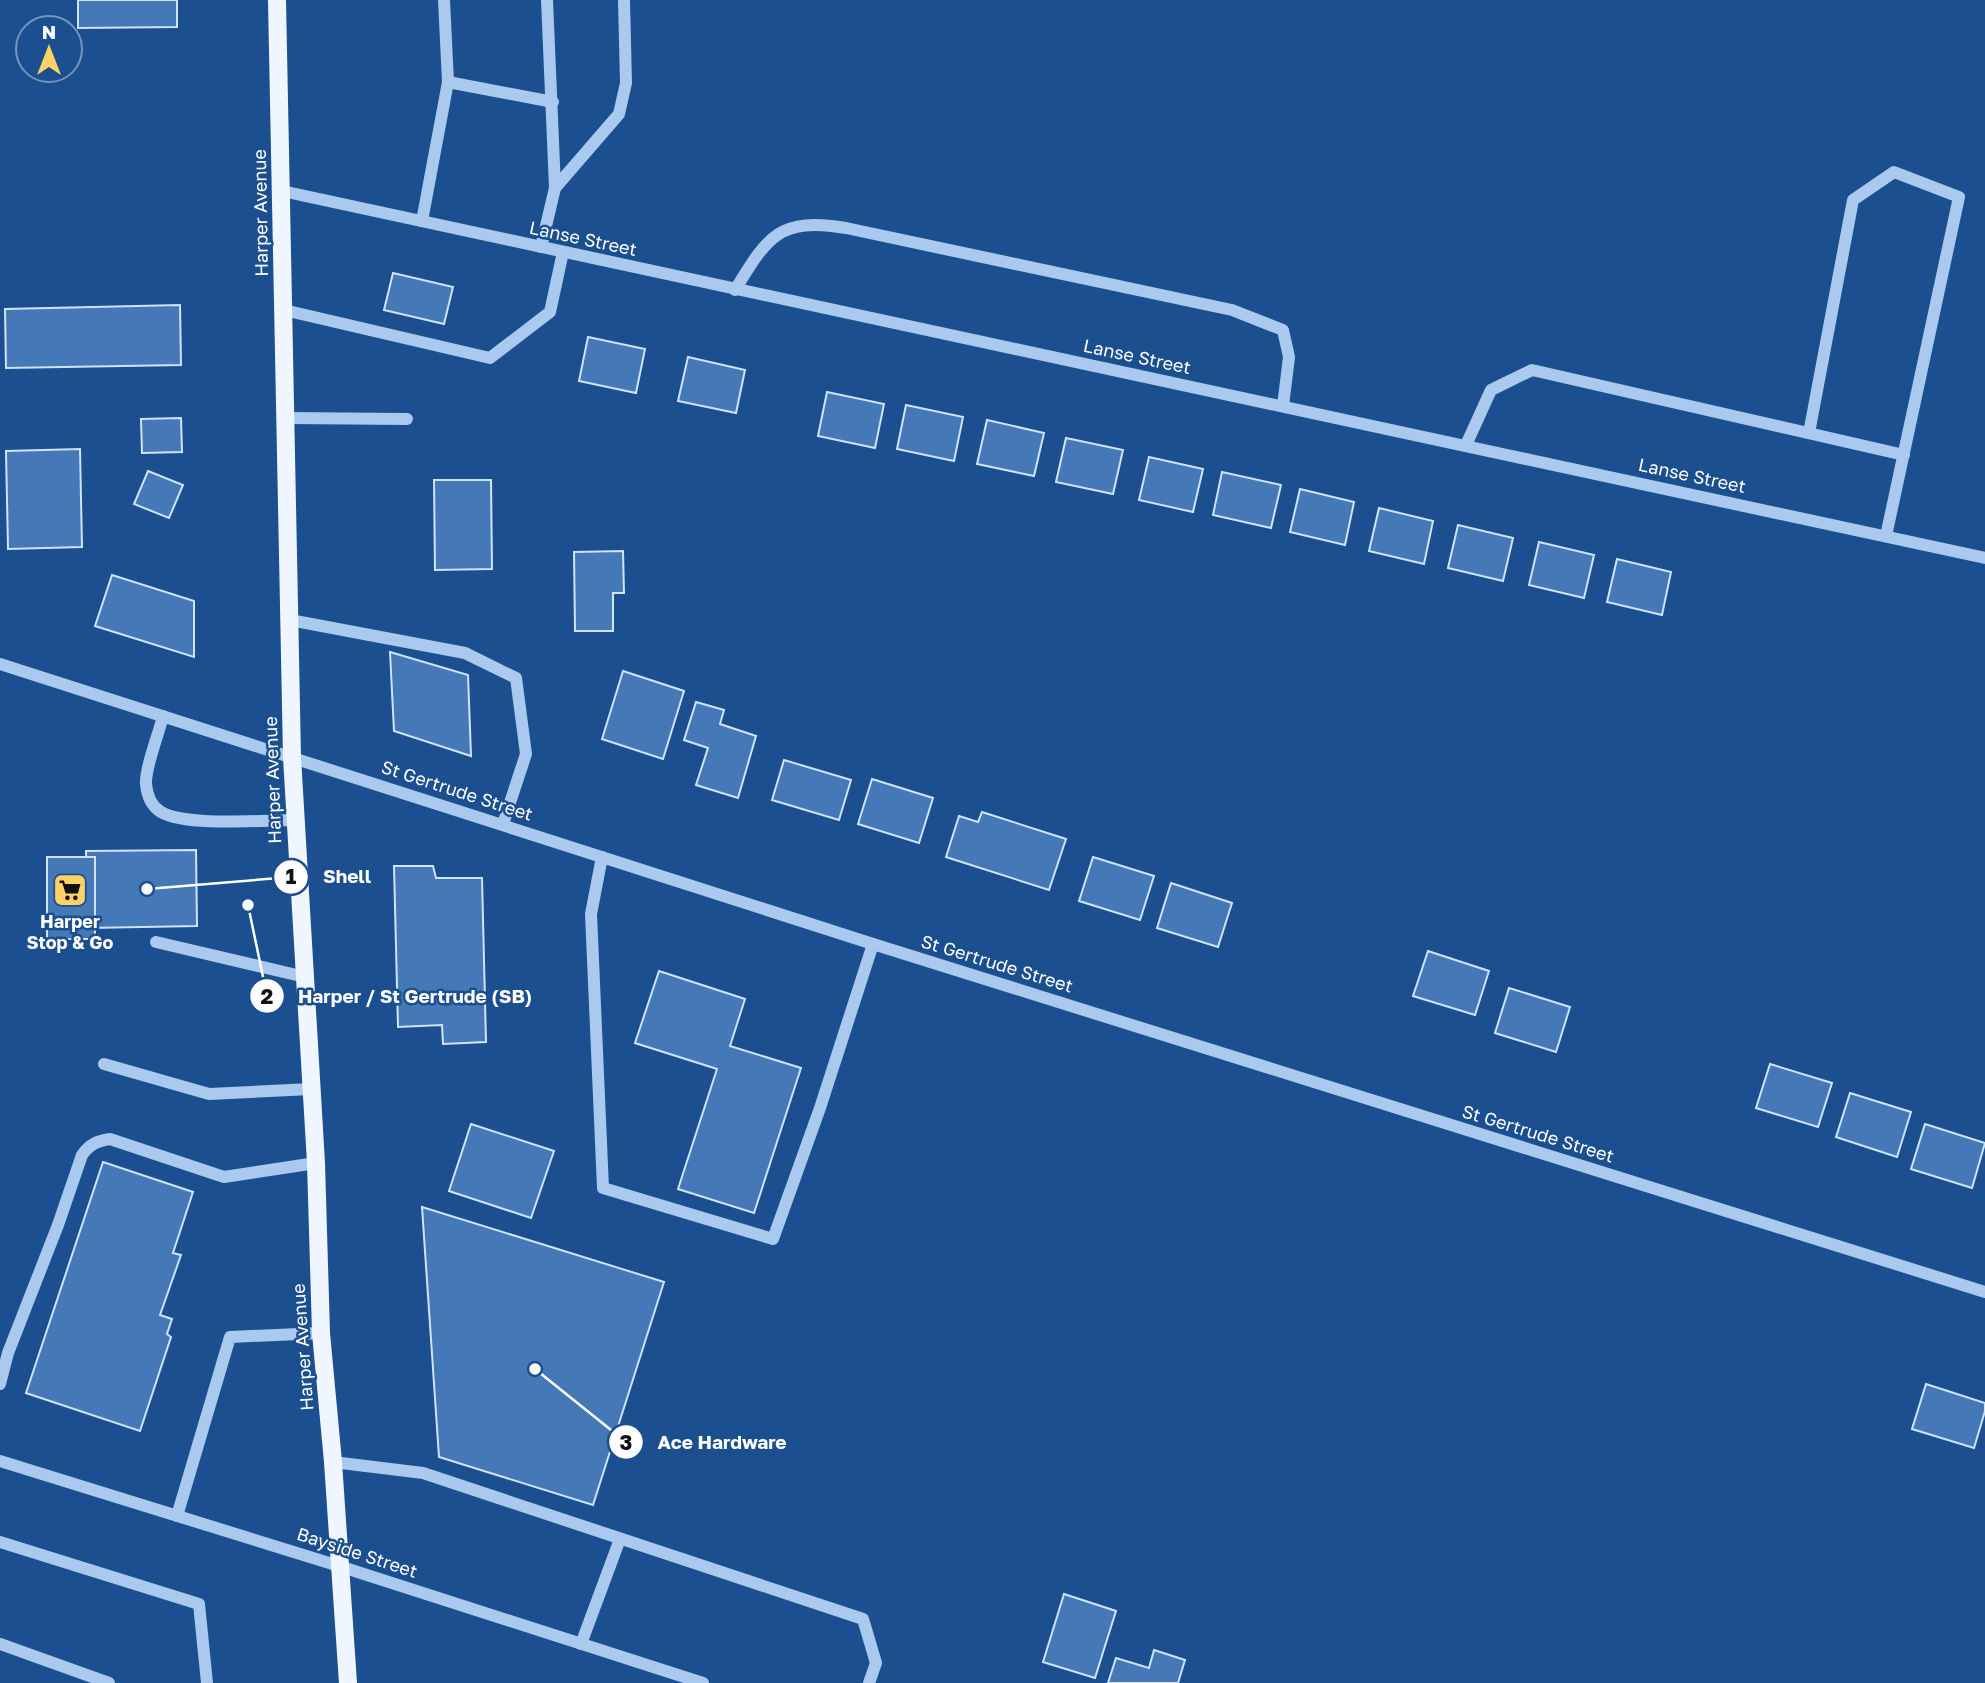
<svg xmlns="http://www.w3.org/2000/svg" width="1985" height="1683" font-family="'Golos Text',sans-serif">
<style>
.building{fill:#4478b7;stroke:#cfe3fa;stroke-width:2}
.lines{fill:none;stroke-linecap:round;stroke-linejoin:round}
.minor{stroke:#a9c9ee;stroke-width:12}
.major{stroke:#f0f6ff;stroke-width:18}
.labels{text-anchor:middle;stroke-width:5;stroke-linejoin:round;paint-order:stroke}
.street-label{font-size:18px;fill:#fff;stroke:#1b4f8f}
.poi-label{font-size:18px;font-weight:bold;fill:#fff;stroke:#1b4f8f}
.leader{fill:none;stroke:#fff;stroke-width:2.5}
.callout-dot{fill:#fff;stroke:#1b4f8f;stroke-width:2.5}
.mark-label{font-size:21px;text-anchor:middle;font-weight:bold;fill:#111}
.callout-label{font-size:19px;text-anchor:middle;font-weight:bold;fill:#fff;stroke:#1b4f8f;stroke-width:5;stroke-linejoin:round;paint-order:stroke}
</style>
<rect width="100%" height="100%" fill="#1b4f8f"/>
<g class="building">
<polygon points="78,0 177,0 177,27 78,28"/>
<polygon points="393,273 453,287 444,324 384,310"/>
<polygon points="180,305 181,365 6,368 5,309"/>
<polygon points="588,337 645,349 636,393 579,381"/>
<polygon points="688,357 745,370 736,413 678,401"/>
<polygon points="827,392 884,404 875,448 818,436"/>
<polygon points="906,405 963,417 954,461 897,449"/>
<polygon points="181,418 182,452 142,453 141,419"/>
<polygon points="987,420 1044,433 1034,476 977,464"/>
<polygon points="1066,438 1123,450 1113,494 1056,482"/>
<polygon points="80,449 82,547 8,549 6,451"/>
<polygon points="1149,457 1203,469 1193,512 1139,500"/>
<polygon points="148,471 183,485 169,518 134,504"/>
<polygon points="1222,472 1281,485 1271,528 1213,515"/>
<polygon points="434,480 491,480 492,569 435,570"/>
<polygon points="1300,489 1354,502 1345,545 1290,532"/>
<polygon points="1379,508 1433,521 1424,564 1369,551"/>
<polygon points="1458,525 1513,538 1503,581 1448,568"/>
<polygon points="1539,542 1594,555 1584,598 1529,585"/>
<polygon points="623,551 624,593 613,593 613,631 575,631 574,552"/>
<polygon points="1617,559 1671,572 1662,615 1607,602"/>
<polygon points="112,575 194,601 194,657 95,626"/>
<polygon points="390,652 468,675 471,756 394,731"/>
<polygon points="623,671 684,691 663,759 602,739"/>
<polygon points="696,702 724,710 720,724 756,736 738,798 696,785 708,748 684,740"/>
<polygon points="784,760 851,780 839,820 772,800"/>
<polygon points="872,779 933,798 919,843 858,824"/>
<polygon points="982,812 1066,839 1049,890 946,857 959,816 978,822"/>
<polygon points="196,850 197,926 88,928 86,851"/>
<rect x="47" y="857" width="48" height="82"/>
<polygon points="1093,857 1154,876 1140,920 1079,901"/>
<polygon points="394,866 433,866 436,878 482,878 486,1042 443,1044 442,1025 398,1027"/>
<polygon points="1171,883 1232,903 1218,947 1157,928"/>
<polygon points="1428,951 1489,971 1475,1015 1413,996"/>
<polygon points="659,971 745,999 730,1046 801,1068 754,1213 678,1189 717,1069 635,1043"/>
<polygon points="1509,988 1570,1007 1556,1052 1495,1033"/>
<polygon points="1770,1064 1832,1083 1818,1127 1756,1108"/>
<polygon points="1850,1093 1911,1112 1897,1157 1836,1137"/>
<polygon points="471,1124 554,1151 531,1218 449,1191"/>
<polygon points="1925,1124 1985,1143 1972,1188 1911,1169"/>
<polygon points="103,1162 193,1192 173,1253 181,1255 160,1315 172,1319 167,1334 171,1337 140,1431 26,1393"/>
<polygon points="422,1207 664,1282 593,1505 439,1457"/>
<polygon points="1926,1384 1985,1403 1985,1411 1974,1448 1912,1429"/>
<polygon points="1064,1594 1116,1611 1095,1678 1043,1662"/>
<polygon points="1154,1650 1185,1660 1178,1683 1108,1683 1116,1658 1149,1668"/>
</g>
<g class="lines">
<g class="minor">
<polyline points="547,0 555,188"/>
<polyline points="448,82 553,102"/>
<polyline points="282,191 1985,558"/>
<polyline points="422,221 448,82 444,0"/>
<polyline points="541,247 555,188 619,114 626,83 624,0"/>
<path d="M735,290c33,-54 44,-73 111,-62l386,82 51,20 6,27 -6,49"/>
<polyline points="284,310 490,358 550,312 563,252"/>
<polyline points="286,418 407,419"/>
<polyline points="1809,433 1853,200 1894,172 1959,197 1886,536"/>
<polyline points="1466,445 1491,390 1532,370 1904,455"/>
<polyline points="290,620 465,653 516,678 526,754 503,824"/>
<polyline points="0,664 873,944 1985,1292"/>
<path d="M163,716c-4,17 -18,52 -17,68 1,11 5,22 15,28 26,15 102,8 134,8"/>
<polyline points="602,857 591,914 603,1188 773,1239 820,1108 873,944"/>
<polyline points="156,942 305,977"/>
<polyline points="104,1064 209,1094 311,1089"/>
<path d="M0,1384l8,-31 50,-128 24,-70c8,-11 15,-14 28,-16l114,38 92,-14"/>
<polyline points="0,1461 339,1566 703,1683"/>
<polyline points="333,1462 423,1473 863,1619 876,1663 869,1683"/>
<polyline points="177,1516 230,1337 321,1333"/>
<polyline points="0,1542 199,1604 207,1683"/>
<polyline points="0,1644 109,1683"/>
<polyline points="581,1644 620,1539"/>
</g>
<polyline class="major" points="277,0 292,757 316,1163 321,1333 333,1462 348,1683"/>
</g>
<defs>
<g id="supermarket-square" transform="scale(1.75)"><rect x="-9" y="-9" width="18" height="18" rx="4" fill="#ffd166" stroke="#1b4f8f"/><path d="M-6-5.5h2.5l.6 2H6L4.5 2H-2.5L-4.4-4H-6ZM-1.5 3.2a1.3 1.3 0 1 0 .1 0ZM3 3.2a1.3 1.3 0 1 0 .1 0Z" fill="#111"/></g>
</defs>
<g fill-rule="evenodd">
<use href="#supermarket-square" x="70" y="890"/>
</g>
<g class="labels">
<g class="street-label">
<text transform="translate(261 213) rotate(-91)" y="6">Harper Avenue</text>
<text transform="translate(583 239) rotate(12)" y="6">Lanse Street</text>
<text transform="translate(1137 357) rotate(12)" y="6">Lanse Street</text>
<text transform="translate(1692 476) rotate(12)" y="6">Lanse Street</text>
<text transform="translate(273 780) rotate(-92)" y="6">Harper Avenue</text>
<text transform="translate(457 791) rotate(18)" y="6">St Gertrude Street</text>
<text transform="translate(997 964) rotate(17)" y="6">St Gertrude Street</text>
<text transform="translate(1538 1134) rotate(17)" y="6">St Gertrude Street</text>
<text transform="translate(303 1347) rotate(-94)" y="6">Harper Avenue</text>
<text transform="translate(357 1553) rotate(18)" y="6">Bayside Street</text>
</g>
<g class="poi-label">
<text x="70" y="928">Harper<tspan x="70" dy="21">Stop &amp; Go</tspan></text>
</g>
</g>
<path class="leader" d="M147 889L291 877M248 905L267 996M535 1369L626 1442"/>
<g class="callout-dot">
<circle cx="147" cy="889" r="7"/>
<circle cx="248" cy="905" r="7"/>
<circle cx="535" cy="1369" r="7"/>
<circle cx="291" cy="877" r="18"/>
<circle cx="267" cy="996" r="18"/>
<circle cx="626" cy="1442" r="18"/>
</g>
<g class="mark-label">
<text x="291" y="884">1</text>
<text x="267" y="1004">2</text>
<text x="626" y="1450">3</text>
</g>
<g class="callout-label">
<text x="347" y="883">Shell</text>
<text x="415" y="1003">Harper / St Gertrude (SB)</text>
<text x="722" y="1449">Ace Hardware</text>
</g>
<g transform="translate(49 49)"><circle r="33" fill="#1b4f8f" stroke="#7695bc" stroke-width="2"/>
<path d="M0-5L12 26L0 18L-12 26Z" fill="#ffd166"/>
<text y="-10" font-size="19" font-weight="bold" text-anchor="middle" fill="#ffffff">N</text>
</g>
</svg>
